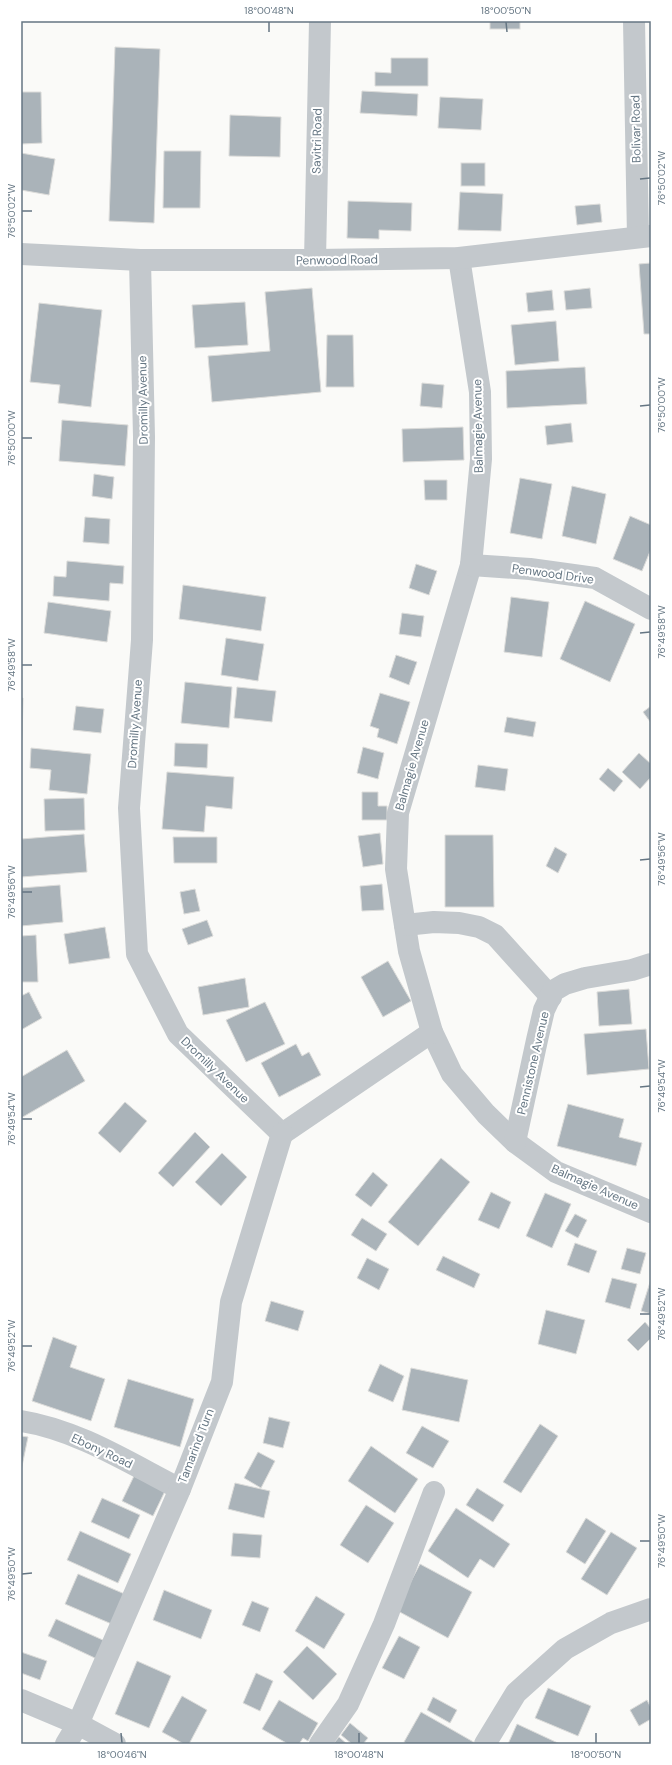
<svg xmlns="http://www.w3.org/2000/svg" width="672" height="1765" font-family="'DM Sans',sans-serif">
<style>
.building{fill:#aab3b9;stroke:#dcdcda}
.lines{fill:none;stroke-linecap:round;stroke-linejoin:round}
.minor{stroke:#c3c8cc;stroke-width:22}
.tertiary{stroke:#c3c8cc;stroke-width:22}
.ticks{fill:none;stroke:#657683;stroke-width:1.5}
.labels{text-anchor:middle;stroke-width:4;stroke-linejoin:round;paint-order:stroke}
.street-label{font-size:12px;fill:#657683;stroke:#fff}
.neatline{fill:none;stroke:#657683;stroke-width:1.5}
.ticks-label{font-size:10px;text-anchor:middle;fill:#657683}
</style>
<rect width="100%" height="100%" fill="#fafaf8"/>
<g class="building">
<rect x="490" y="21" width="30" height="8"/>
<polygon points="115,47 160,49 154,223 109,221"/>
<polygon points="391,58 428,58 428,86 375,86 375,72 391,73"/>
<polygon points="362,91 418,94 417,116 360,113"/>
<polygon points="21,92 41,92 42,143 21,144"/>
<polygon points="440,97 483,99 481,130 438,128"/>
<polygon points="230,115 281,117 280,157 229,156"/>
<polygon points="164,151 201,151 200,208 163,208"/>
<polygon points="21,153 55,159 49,195 21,190"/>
<rect x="461" y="163" width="24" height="23"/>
<polygon points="460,192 503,194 501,231 458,230"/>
<polygon points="348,201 412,203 411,231 379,230 379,239 347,238"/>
<polygon points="600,204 602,222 577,225 575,206"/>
<polygon points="651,263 651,334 644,334 639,264"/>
<polygon points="312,288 321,392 212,402 208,356 270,351 265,292"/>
<polygon points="590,288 592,308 566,310 564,291"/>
<polygon points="552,290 554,310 528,312 526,293"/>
<polygon points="245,302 248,345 195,348 192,305"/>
<polygon points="39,303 102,310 91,407 58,403 60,385 30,382"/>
<polygon points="556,321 559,361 515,365 511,325"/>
<polygon points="327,335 353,335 354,387 326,387"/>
<polygon points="585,367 587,404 507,408 506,371"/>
<polygon points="422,383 444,385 442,408 420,406"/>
<polygon points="62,420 128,425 125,466 59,461"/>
<polygon points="571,423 573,442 547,445 545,426"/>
<polygon points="463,427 464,460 403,462 402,429"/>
<polygon points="94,474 114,477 112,499 92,496"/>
<polygon points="520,478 552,484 542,539 510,533"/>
<polygon points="424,480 447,480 447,500 425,500"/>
<polygon points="572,486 606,494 596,544 562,536"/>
<polygon points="630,516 651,525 651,549 642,571 613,559"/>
<polygon points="85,517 110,519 109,544 83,542"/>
<polygon points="67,561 124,566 123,584 110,583 109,601 53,596 54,576 66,577"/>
<polygon points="416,564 437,571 429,595 409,588"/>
<polygon points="183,585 266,597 261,631 179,619"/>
<polygon points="511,597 549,602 542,657 504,652"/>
<polygon points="585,601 635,624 610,682 560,659"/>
<polygon points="48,602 111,611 107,642 44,633"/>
<polygon points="402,613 424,616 421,637 399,634"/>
<polygon points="226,638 264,644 258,681 221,675"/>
<polygon points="396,655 417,662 409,685 389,677"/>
<polygon points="185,682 232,687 229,728 181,723"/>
<polygon points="237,687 276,691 272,722 234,718"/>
<polygon points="380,693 410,702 397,744 377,737 379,729 370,726"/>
<polygon points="21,698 23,698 22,740 21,740"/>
<polygon points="76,706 104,709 101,733 73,730"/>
<polygon points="651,706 651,723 643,712"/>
<polygon points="507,717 536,722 533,737 504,732"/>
<polygon points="175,743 208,744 207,768 174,766"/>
<polygon points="363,747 384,753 378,779 357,773"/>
<polygon points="31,748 91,754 87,794 49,790 51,770 30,768"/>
<polygon points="639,753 651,764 651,777 640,789 622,772"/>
<polygon points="478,765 508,769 505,791 475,787"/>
<polygon points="608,768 623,781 614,792 599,779"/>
<polygon points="167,772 234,777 232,809 206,806 204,832 162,829"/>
<polygon points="362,792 378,792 378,806 387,806 387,820 362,820"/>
<polygon points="84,798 85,830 45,831 44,799"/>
<polygon points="380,833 383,864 363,867 358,836"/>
<polygon points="84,834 87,872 21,877 21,839"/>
<polygon points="445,835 493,835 494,907 445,907"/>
<polygon points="173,837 217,837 217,863 174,863"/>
<polygon points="555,847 567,854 558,873 546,866"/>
<polygon points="382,884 384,910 362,911 360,886"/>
<polygon points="60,885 63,922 21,926 21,888"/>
<polygon points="195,889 200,911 184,914 180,892"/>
<polygon points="207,920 213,936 188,945 182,929"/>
<polygon points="105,927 110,958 69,964 64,934"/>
<polygon points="36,935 38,982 21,982 21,936"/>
<polygon points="388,961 411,1001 383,1017 361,977"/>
<polygon points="245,978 249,1007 203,1015 198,987"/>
<polygon points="629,989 632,1024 599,1026 597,992"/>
<polygon points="29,992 42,1018 21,1030 21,996"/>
<polygon points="265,1002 285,1044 246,1062 226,1020"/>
<polygon points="646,1029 649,1069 587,1075 584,1034"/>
<polygon points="296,1044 302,1056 309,1052 321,1075 279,1097 261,1063"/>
<polygon points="67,1050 85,1081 21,1118 21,1077"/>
<polygon points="125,1102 147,1121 120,1153 98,1133"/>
<polygon points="568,1104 624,1119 619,1137 642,1143 636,1166 557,1146"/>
<polygon points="195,1132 210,1147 173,1187 158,1173"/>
<polygon points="222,1153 247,1177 221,1206 195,1182"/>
<polygon points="441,1158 470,1182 418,1246 388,1222"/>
<polygon points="373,1172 388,1185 371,1207 355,1195"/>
<polygon points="491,1192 511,1202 499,1229 478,1220"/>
<polygon points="545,1193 571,1204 552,1248 526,1236"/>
<polygon points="575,1214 587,1220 578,1238 565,1231"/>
<polygon points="362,1218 387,1234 376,1251 351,1235"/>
<polygon points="575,1243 597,1251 589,1273 567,1265"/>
<polygon points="627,1248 646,1253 640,1274 621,1269"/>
<polygon points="443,1256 480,1274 474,1288 436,1270"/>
<polygon points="367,1258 389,1269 379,1290 357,1278"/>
<polygon points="612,1278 637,1284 630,1309 605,1302"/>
<polygon points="651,1279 651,1314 641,1311"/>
<polygon points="271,1301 304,1311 298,1331 265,1321"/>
<polygon points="546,1310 585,1320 576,1354 538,1344"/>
<polygon points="645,1322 651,1329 651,1338 638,1351 627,1340"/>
<polygon points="53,1337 77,1346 70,1367 105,1379 91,1421 32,1401"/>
<polygon points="380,1364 404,1376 393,1402 368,1391"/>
<polygon points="411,1368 468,1380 459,1422 402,1410"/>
<polygon points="128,1379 194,1399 180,1447 114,1427"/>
<polygon points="269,1417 290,1422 283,1448 263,1443"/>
<polygon points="540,1424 558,1436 521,1493 503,1482"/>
<polygon points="422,1426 449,1441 433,1468 406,1453"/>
<polygon points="21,1436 28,1437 21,1471"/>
<polygon points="371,1446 418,1479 395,1513 348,1481"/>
<polygon points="258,1452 275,1461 261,1488 244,1478"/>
<polygon points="134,1476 165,1491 153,1516 122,1501"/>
<polygon points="235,1483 270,1491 264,1518 228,1509"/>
<polygon points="477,1488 504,1505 493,1522 466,1505"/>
<polygon points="102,1498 140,1515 129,1539 91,1522"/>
<polygon points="366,1505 394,1523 368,1563 340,1545"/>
<polygon points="456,1508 510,1544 494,1568 480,1559 468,1578 428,1551"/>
<polygon points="586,1518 606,1531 585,1564 566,1552"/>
<polygon points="80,1531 131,1554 118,1583 67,1560"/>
<polygon points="611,1532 637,1548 607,1595 581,1579"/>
<polygon points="233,1533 262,1535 260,1558 231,1556"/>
<polygon points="420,1564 472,1592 448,1638 396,1610"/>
<polygon points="78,1574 127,1595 114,1625 65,1604"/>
<polygon points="164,1590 212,1610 201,1639 153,1620"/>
<polygon points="316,1596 345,1614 324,1649 295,1631"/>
<polygon points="252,1601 269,1608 260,1632 242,1625"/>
<polygon points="56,1619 105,1641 97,1659 48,1636"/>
<polygon points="399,1636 420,1647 404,1679 382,1668"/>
<polygon points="307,1646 337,1674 313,1700 283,1672"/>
<polygon points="21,1652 47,1661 40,1680 21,1673"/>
<polygon points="137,1661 171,1676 149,1728 115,1714"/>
<polygon points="256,1673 273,1681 260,1711 243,1703"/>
<polygon points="548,1688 591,1706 578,1736 535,1718"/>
<polygon points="182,1696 207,1710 189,1744 184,1744 162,1732"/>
<polygon points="433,1697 457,1710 450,1723 427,1710"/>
<polygon points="279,1700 318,1723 308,1741 303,1738 299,1744 288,1744 262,1729"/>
<polygon points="647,1700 651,1708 651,1719 639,1726 630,1710"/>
<polygon points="421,1712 477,1744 407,1744 404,1742"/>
<polygon points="350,1723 368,1738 363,1744 352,1744 341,1735"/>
<polygon points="517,1724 560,1744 508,1744"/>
<polygon points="339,1737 347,1744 333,1744"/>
</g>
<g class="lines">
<g class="minor">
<polyline points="634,21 638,237"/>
<polyline points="459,258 480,392 481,459 471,565 398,813 396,869 409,951 432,1032 452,1074 486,1114 515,1142 556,1172 651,1212"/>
<polyline points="140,260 144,437 142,640 129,808 137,954 178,1034 282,1134"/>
<polyline points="315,260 320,21"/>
<polyline points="471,565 530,569 595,578 651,609"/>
<polyline points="405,925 434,922 459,923 479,927 495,935 551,997"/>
<polyline points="282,1134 432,1032"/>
<polyline points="515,1142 537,1040 544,1010 553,991 565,984 585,978 632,970 651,964"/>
<path d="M21,1421c57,9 108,42 159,68"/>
<polyline points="21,1700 78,1724 115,1744"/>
<polyline points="66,1744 78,1724 180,1489 222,1382 231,1302 282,1134"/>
<polyline points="320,1744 348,1704 384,1624 434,1492"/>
<polyline points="485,1744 516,1693 565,1649 611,1623 651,1609"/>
</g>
<polyline class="tertiary" points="21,254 140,260 315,260 459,258 651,236"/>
</g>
<path class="ticks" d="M269,22v10M506,22l1,10M640,179l10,-1M22,211h10M640,406l10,-1M22,438h10M640,633l10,-1M22,665h10M640,860l10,-1M22,892h10M640,1087l10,-1M22,1119h10M640,1314h10M22,1346h10M640,1541h10M22,1574l10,-1M121,1733l1,10M359,1733v10M596,1733v10"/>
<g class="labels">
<g class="street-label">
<text transform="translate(636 129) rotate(-91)" y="4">Bolivar Road</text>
<text transform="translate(317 141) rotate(-89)" y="4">Savitri Road</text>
<text transform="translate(337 260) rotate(-1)" y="4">Penwood Road</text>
<text transform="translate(143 400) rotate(-91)" y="4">Dromilly Avenue</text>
<text transform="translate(478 426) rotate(-91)" y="4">Balmagie Avenue</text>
<text transform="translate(553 574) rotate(8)" y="4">Penwood Drive</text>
<text transform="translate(135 724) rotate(-86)" y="4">Dromilly Avenue</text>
<text transform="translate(412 765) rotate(-74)" y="4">Balmagie Avenue</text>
<text transform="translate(533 1063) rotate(-77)" y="4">Pennistone Avenue</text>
<text transform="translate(215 1070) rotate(44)" y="4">Dromilly Avenue</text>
<text transform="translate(595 1187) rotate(24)" y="4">Balmagie Avenue</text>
<text transform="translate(196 1446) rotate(-69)" y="4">Tamarind Turn</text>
<text transform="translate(102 1451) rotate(25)" y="4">Ebony Road</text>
</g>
</g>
<rect width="672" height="1765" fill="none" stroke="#ffffff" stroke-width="44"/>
<rect x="22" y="22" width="628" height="1721" class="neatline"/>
<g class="ticks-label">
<text x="269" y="14">18°00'48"N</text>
<text x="506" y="14">18°00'50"N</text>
<text transform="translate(661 178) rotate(-90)" y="4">76°50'02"W</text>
<text transform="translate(11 211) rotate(-90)" y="4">76°50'02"W</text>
<text transform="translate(661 405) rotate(-90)" y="4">76°50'00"W</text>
<text transform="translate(11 438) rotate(-90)" y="4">76°50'00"W</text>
<text transform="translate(661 632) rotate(-90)" y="4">76°49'58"W</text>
<text transform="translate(11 665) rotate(-90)" y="4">76°49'58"W</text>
<text transform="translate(661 859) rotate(-90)" y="4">76°49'56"W</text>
<text transform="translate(11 892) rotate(-90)" y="4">76°49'56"W</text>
<text transform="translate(661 1086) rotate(-90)" y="4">76°49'54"W</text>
<text transform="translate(11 1119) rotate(-90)" y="4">76°49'54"W</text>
<text transform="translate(661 1314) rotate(-90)" y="4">76°49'52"W</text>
<text transform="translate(11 1346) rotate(-90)" y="4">76°49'52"W</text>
<text transform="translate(661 1541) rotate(-90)" y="4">76°49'50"W</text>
<text transform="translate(11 1574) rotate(-90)" y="4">76°49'50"W</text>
<text x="122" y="1758">18°00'46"N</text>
<text x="359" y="1758">18°00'48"N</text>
<text x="596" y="1758">18°00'50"N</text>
</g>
</svg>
